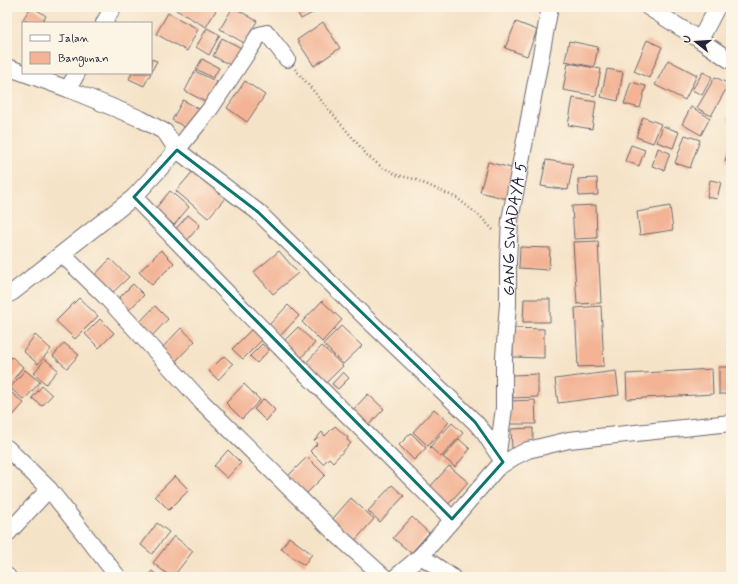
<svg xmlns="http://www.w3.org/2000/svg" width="738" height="584" font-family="Mynerve,sans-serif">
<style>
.building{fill:#f3b394}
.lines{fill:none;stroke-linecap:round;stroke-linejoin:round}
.street-casing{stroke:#6c666c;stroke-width:18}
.path{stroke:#6c666c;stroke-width:2.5;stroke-dasharray:1 3;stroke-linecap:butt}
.street{stroke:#fff;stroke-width:16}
.marked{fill:none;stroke:#0f766e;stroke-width:3;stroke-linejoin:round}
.labels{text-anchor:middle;stroke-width:3;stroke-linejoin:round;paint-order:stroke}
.street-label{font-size:16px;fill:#22223b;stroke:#fcf5e5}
</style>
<rect width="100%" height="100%" fill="#fcf5e5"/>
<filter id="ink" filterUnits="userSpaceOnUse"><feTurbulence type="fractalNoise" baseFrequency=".025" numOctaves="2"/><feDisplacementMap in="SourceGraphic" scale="8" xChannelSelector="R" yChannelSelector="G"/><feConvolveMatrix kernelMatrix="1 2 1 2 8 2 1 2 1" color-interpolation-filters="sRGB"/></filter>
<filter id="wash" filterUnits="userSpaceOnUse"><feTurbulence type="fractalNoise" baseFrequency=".012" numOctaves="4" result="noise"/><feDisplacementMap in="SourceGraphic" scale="16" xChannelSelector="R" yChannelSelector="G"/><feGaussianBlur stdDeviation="0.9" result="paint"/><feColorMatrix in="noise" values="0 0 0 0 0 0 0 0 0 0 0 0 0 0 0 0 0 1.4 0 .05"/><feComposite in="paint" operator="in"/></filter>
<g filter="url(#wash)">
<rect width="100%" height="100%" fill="#f5e3c8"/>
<g id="blocks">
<g class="building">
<polygon points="31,7 33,7 46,16 41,23 29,23 23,19"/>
<polygon points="177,7 218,7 206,27 176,10"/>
<polygon points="233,7 257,21 244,43 220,29"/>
<polygon points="294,7 319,7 320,9 301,19"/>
<polygon points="731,10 731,21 726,17"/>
<polygon points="168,13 198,29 187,51 156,34"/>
<polygon points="323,22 340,48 314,66 297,40"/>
<polygon points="516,22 537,30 527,56 505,48"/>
<polygon points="207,28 220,35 209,55 196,47"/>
<polygon points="222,38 243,49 234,67 213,56"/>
<polygon points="647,40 662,47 649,78 634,71"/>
<polygon points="569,41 598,47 594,67 565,61"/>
<polygon points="151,59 157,61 151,72"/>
<polygon points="202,59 219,68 213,78 196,69"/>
<polygon points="668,60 697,75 685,100 655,85"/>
<polygon points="568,63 601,69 596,96 563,90"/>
<polygon points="607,69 623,72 618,101 601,97"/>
<polygon points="195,71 217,82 206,102 185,91"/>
<polygon points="703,72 712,77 702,95 692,90"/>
<polygon points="132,73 151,73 144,86 129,79"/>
<polygon points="715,77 729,84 711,116 697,108"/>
<polygon points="245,81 265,95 247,122 227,108"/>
<polygon points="631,82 646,86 640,108 624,104"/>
<polygon points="573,98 596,102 592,129 568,125"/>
<polygon points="183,100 201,110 190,130 172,120"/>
<polygon points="691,107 710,118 701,135 682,124"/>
<polygon points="731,113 731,122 727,120"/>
<polygon points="643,117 661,124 653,143 636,137"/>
<polygon points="663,126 679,132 673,148 657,142"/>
<polygon points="685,135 700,140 690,168 675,163"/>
<polygon points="731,142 731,162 725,161"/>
<polygon points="631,145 645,150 639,166 625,161"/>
<polygon points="658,148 670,153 664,170 652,166"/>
<polygon points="546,160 573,164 568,190 541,186"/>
<polygon points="488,162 515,169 507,199 480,192"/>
<polygon points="194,170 226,197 208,218 176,191"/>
<polygon points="597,178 598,195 579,196 578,179"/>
<polygon points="710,180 721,182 717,199 707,197"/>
<polygon points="170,191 189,207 174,225 155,209"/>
<polygon points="596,205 597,238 574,239 572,206"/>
<polygon points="670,206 673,230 640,235 637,212"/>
<polygon points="188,215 200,225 185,243 173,232"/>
<polygon points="598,241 601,303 577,304 573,242"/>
<polygon points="520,247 550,248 549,270 519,268"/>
<polygon points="161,250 174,263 152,285 139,272"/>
<polygon points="279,251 298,273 273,294 254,272"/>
<polygon points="110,259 129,277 110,295 92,278"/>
<polygon points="133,284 144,295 126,313 115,302"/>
<polygon points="79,298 98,316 75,339 56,321"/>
<polygon points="524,299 550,299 550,322 523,322"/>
<polygon points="322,301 342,320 322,342 302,322"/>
<polygon points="288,305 299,316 280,336 269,325"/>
<polygon points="155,306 168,319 151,337 138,324"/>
<polygon points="601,306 604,366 578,367 575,308"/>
<polygon points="100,319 114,333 99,348 85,334"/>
<polygon points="341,326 362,346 343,364 323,344"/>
<polygon points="298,327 315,343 297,362 280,345"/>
<polygon points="181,328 195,341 173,364 159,351"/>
<polygon points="253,328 263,339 243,359 232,349"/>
<polygon points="513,328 544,329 544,358 513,357"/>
<polygon points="35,335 51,349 38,364 23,351"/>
<polygon points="64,343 79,355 67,368 53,356"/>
<polygon points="262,344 269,350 257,363 250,356"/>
<polygon points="322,346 343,366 322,387 302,367"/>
<polygon points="224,356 233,364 218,380 209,371"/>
<polygon points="12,357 23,367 9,385 7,383 7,363"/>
<polygon points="45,359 58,370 46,384 34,373"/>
<rect x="719" y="367" width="12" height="27"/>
<polygon points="712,369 713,394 627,399 626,374"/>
<polygon points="25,370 40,382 24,400 10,388"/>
<polygon points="616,371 619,395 558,403 555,379"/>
<polygon points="343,372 349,378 338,389 332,384"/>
<polygon points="538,374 538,397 513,398 512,375"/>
<polygon points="244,384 260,400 242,419 226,403"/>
<polygon points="42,386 52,395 42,406 32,398"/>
<polygon points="7,389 24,403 9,420 7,418"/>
<polygon points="368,394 384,409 365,429 349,414"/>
<polygon points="264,399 275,410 266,421 254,409"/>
<polygon points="535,400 536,424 510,424 509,401"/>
<polygon points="434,409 449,422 428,446 413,432"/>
<polygon points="452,423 463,433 441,457 430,447"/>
<polygon points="335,426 348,438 347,440 351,443 333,462 329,458 323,464 310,451 317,444 314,441 322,432 325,436"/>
<polygon points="533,428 533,448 512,448 511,429"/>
<polygon points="411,433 426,448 414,460 399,445"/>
<polygon points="459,439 470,449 455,467 443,457"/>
<polygon points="228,450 241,463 227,478 214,466"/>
<polygon points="307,457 325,475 306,494 288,476"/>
<polygon points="449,466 468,482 445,508 426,491"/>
<polygon points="175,476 189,490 169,510 155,496"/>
<polygon points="392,485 404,496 380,522 368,511"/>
<polygon points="351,498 374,519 352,544 329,523"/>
<polygon points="412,517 429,533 411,553 393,538"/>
<polygon points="157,523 169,532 152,554 141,545"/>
<polygon points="174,536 193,551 173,577 171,577 153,563"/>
<polygon points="289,537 312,554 304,565 281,549"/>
<polygon points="152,571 160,577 147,577"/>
</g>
</g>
</g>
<g filter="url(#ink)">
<use href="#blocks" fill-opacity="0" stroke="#6c666c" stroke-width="1"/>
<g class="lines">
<g class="street-casing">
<g id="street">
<polyline points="648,7 700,40 731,61"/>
<polyline points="104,23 113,7"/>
<polyline points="700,40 717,7"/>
<polyline points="7,67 68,89 141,119 165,132 177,150 258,212 367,319 475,422 485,434 503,462"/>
<polyline points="68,89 77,73"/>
<polyline points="134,197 307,375 452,519"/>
<polyline points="62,254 106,297 201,401 334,532 384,577"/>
<polyline points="7,295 13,292 134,197 177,150 210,109 259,35 267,33 287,59"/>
<polyline points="7,448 49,489 118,577"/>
<path id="s1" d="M498,453l6,-45v-51l4,-53v-43l2,-41 40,-213"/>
<polyline points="7,534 49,489"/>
<polyline points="421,556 452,577"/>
<polyline points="7,576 8,577"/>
<polyline points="396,577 421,556 497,468 514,457 528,450 569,440 731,423"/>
</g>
</g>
<polyline class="path" points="295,69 367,155 379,165 397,175 414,179 457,198 481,217 494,231"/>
<use href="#street" class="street"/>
</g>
</g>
<path class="marked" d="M177,150l81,62 217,210 28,40 -51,57 -318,-322z"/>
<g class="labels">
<g class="street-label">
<text dy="6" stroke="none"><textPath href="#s1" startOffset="225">GANG SWADAYA 5</textPath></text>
</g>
</g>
<rect width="738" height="584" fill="none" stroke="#fcf5e5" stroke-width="24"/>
<rect x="22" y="22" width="130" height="52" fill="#fcf5e5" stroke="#a5a1a1"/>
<rect x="30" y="35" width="20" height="6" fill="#ffffff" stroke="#a5a1a1"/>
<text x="58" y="42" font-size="12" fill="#22223b">Jalan</text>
<rect x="30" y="52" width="20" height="12" fill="#f3b394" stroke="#a5a1a1"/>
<text x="58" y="62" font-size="12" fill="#22223b">Bangunan</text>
<g transform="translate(696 42) rotate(287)" stroke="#fcf5e5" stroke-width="3" paint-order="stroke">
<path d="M0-3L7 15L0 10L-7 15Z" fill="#22223b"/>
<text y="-6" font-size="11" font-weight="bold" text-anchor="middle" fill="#22223b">U</text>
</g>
</svg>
